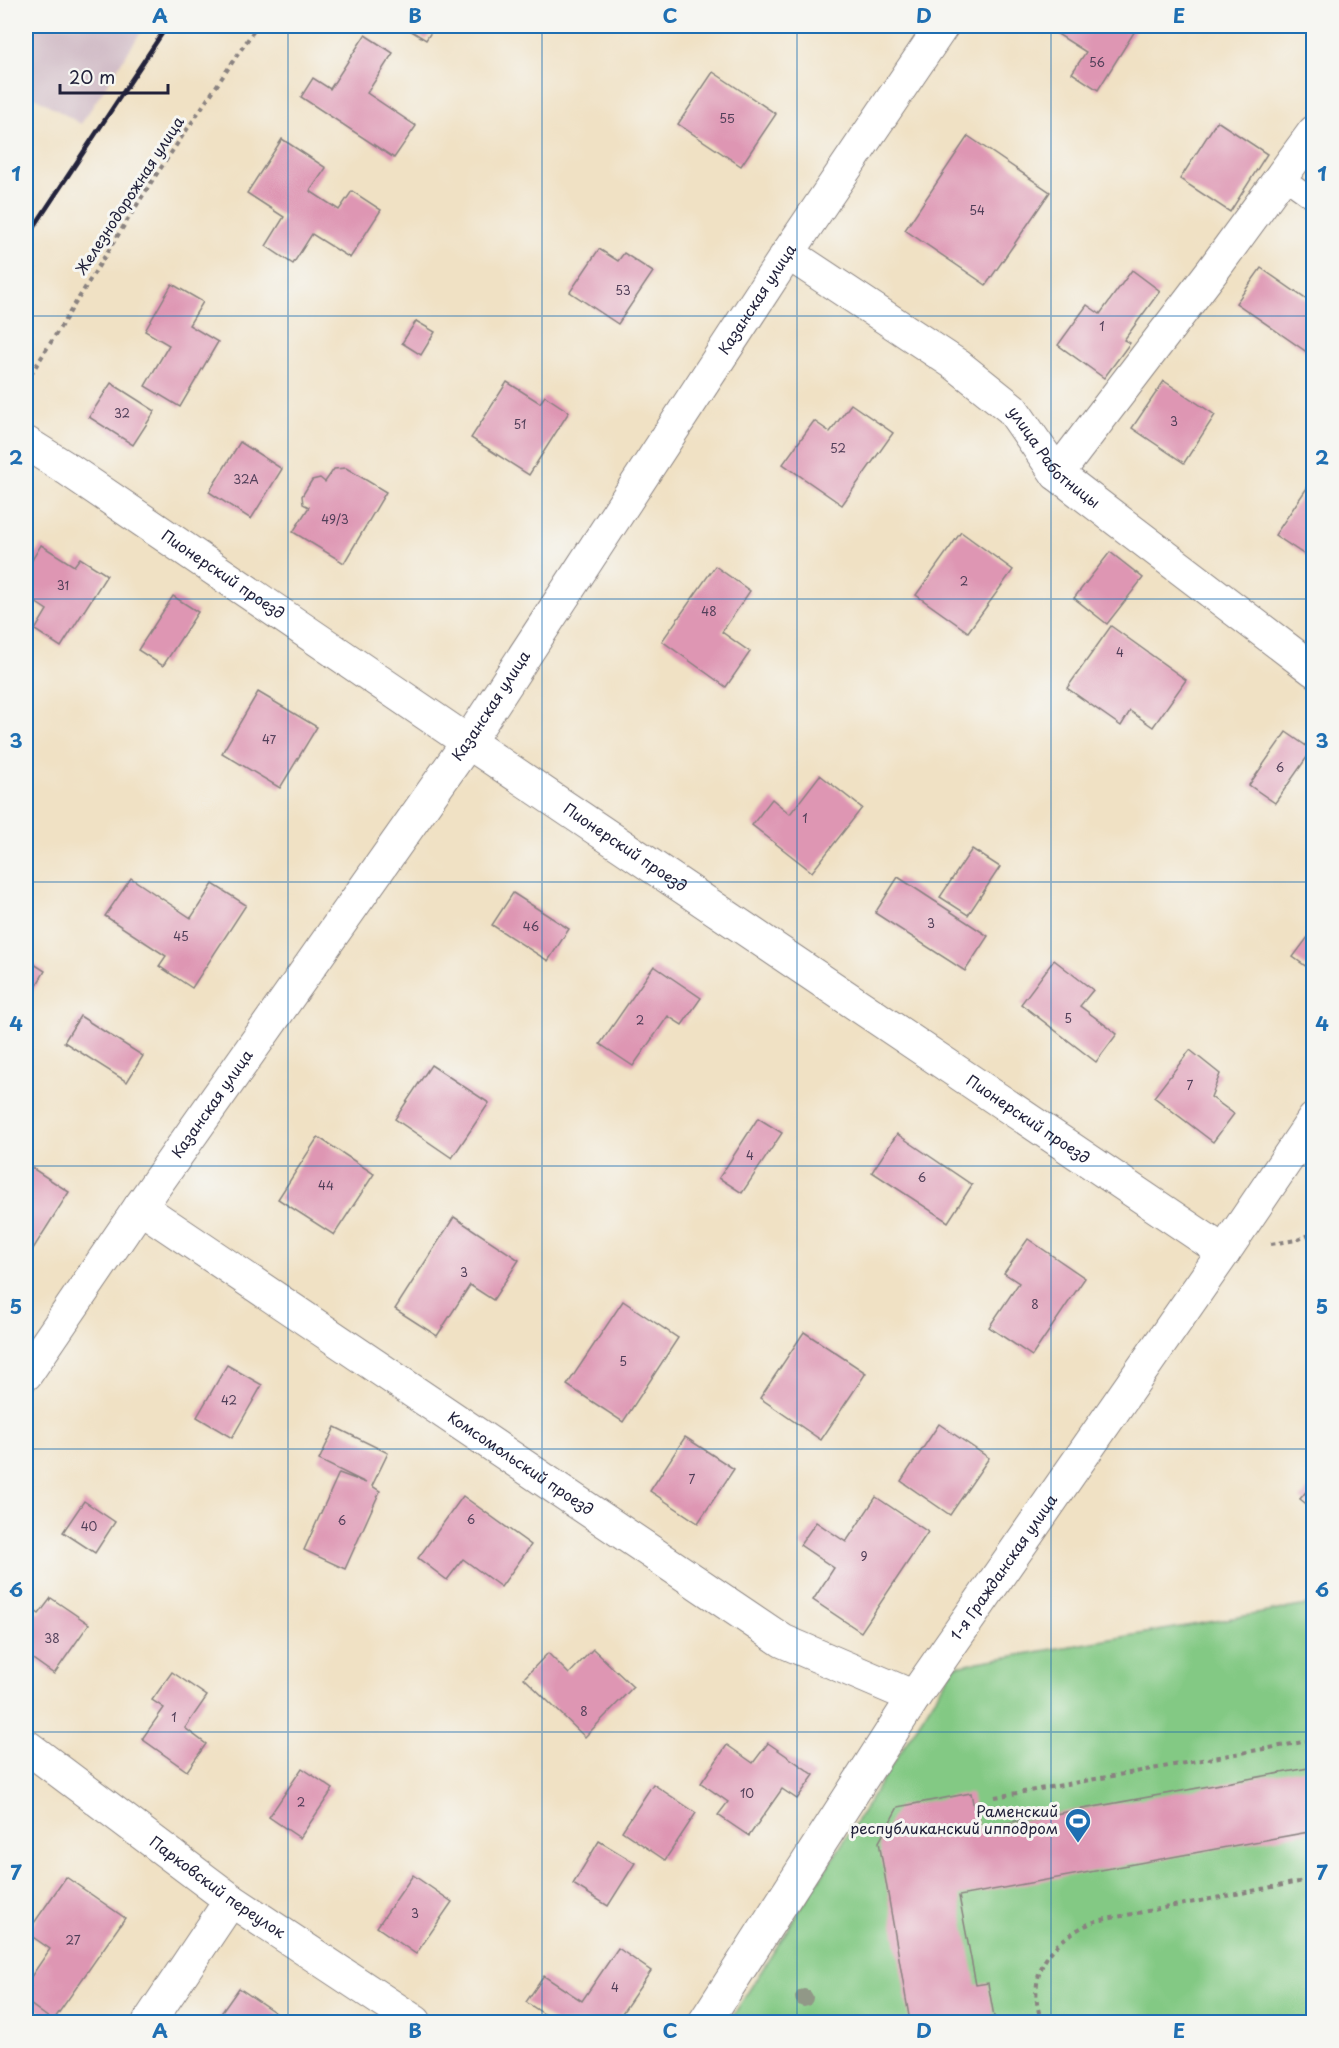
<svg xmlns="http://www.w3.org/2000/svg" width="1339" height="2048" font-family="'Playpen Sans',sans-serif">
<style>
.industrial{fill:#d2bdc7}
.green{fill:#83c984;stroke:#527660;stroke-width:1.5}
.building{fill:#de96b3}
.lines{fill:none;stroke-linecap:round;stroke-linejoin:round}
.service-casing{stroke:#898280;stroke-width:22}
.minor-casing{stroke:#898280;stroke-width:35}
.path{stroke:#898280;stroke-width:4;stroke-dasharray:4.5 4.5;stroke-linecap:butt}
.service{stroke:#fff;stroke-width:20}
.minor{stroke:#fff;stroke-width:33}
.rail{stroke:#22223b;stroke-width:4.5}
.tree{fill:#919887}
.grid{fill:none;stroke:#1f6fb2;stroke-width:1.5;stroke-opacity:0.55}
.labels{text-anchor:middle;stroke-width:6;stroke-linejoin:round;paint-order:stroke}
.number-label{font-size:12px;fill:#513f59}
.street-label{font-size:15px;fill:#22223b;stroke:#f6f6f2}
.poi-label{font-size:15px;fill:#22223b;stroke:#f6f6f2;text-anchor:end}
.neatline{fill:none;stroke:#1f6fb2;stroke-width:2}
.grid-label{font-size:20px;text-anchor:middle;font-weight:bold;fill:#1f6fb2}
</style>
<rect width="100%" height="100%" fill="#f6f6f2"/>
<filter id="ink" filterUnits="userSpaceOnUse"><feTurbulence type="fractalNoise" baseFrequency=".0167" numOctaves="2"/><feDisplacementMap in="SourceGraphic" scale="12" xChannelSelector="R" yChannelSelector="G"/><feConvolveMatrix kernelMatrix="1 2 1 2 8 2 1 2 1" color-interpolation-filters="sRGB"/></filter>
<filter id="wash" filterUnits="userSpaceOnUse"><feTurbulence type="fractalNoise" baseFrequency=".008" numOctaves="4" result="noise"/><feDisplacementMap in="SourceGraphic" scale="24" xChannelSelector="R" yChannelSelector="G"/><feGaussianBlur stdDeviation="1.35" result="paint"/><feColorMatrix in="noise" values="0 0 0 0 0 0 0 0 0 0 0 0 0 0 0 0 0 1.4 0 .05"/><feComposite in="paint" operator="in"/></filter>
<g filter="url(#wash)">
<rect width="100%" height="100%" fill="#f0e1c4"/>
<polygon class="industrial" points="26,26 145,26 81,124 26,92"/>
<polygon class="green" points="1313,1604 1313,2022 729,2022 955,1666"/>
<g id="blocks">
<g class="building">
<polygon points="403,26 435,26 426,40"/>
<polygon points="1061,26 1138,26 1098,90 1072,73 1086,52 1056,33"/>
<polygon points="365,35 393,53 367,93 416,126 394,158 301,97 313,78 330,89"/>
<polygon points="713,72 776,114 741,166 678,124"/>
<polygon points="1217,121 1267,154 1230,212 1180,179"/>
<polygon points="968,136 1050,192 986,285 905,230"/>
<polygon points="282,139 326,168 310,191 339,210 352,191 381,210 350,258 312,234 293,264 266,246 284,217 247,193"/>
<polygon points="599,249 618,261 624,253 653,272 618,324 570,292"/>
<polygon points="1261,268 1314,305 1314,357 1236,303"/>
<polygon points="1132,270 1160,291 1124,340 1130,343 1104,378 1058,345 1087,305 1100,314"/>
<polygon points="172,284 203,302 189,325 218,342 180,407 145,386 169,345 145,331"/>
<polygon points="416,321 435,332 421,355 402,343"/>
<polygon points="1164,381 1215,415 1184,463 1132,428"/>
<polygon points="507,382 540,403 545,396 569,412 529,475 471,438"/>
<polygon points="111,383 155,411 133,445 89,417"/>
<polygon points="851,404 893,433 842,505 783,464 814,421 830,432"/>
<polygon points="240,442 282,469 251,519 209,492"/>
<polygon points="346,468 386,492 344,563 293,532 309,507 303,504 302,496 312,480 320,478 325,482 334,469"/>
<polygon points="1311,482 1314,484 1314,561 1275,535"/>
<polygon points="961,532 1013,570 968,632 916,595"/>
<polygon points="41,545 74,566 80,558 107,575 61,647 35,630 47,610 26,596 26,570"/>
<polygon points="1110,552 1143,578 1107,624 1074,598"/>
<polygon points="715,566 750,591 722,632 750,652 726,687 662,641"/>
<polygon points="173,596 198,612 163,666 138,650"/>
<polygon points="1111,626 1186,680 1153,727 1130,711 1121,726 1067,688"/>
<polygon points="258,692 317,727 280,788 222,753"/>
<polygon points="1286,732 1312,750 1275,803 1249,785"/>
<polygon points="820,775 862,808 812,872 752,825 772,799 790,814"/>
<polygon points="972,849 1000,867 968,915 940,897"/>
<polygon points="898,877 988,936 965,971 875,913"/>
<polygon points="131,878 191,918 213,884 246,905 192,988 159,966 166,956 105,916"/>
<polygon points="513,893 569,929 548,961 492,925"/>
<polygon points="1314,929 1314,972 1293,957"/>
<polygon points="26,959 45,971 26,1003"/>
<polygon points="1054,960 1093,990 1080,1006 1117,1034 1096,1062 1021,1004"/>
<polygon points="654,966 701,998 682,1025 668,1016 633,1066 600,1044"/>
<polygon points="80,1016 143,1056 127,1082 64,1042"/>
<polygon points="1190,1050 1220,1074 1211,1097 1234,1114 1213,1142 1154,1097"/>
<polygon points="431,1065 489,1103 452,1158 395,1119"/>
<polygon points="758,1118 782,1133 742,1193 719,1178"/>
<polygon points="897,1134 972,1185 948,1222 872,1172"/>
<polygon points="318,1137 374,1174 334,1235 278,1199"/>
<polygon points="26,1164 69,1192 26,1260"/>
<polygon points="454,1217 519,1260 493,1300 470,1285 437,1336 395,1309"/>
<polygon points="1028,1239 1085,1278 1032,1356 989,1327 1019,1283 1004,1273"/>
<polygon points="623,1301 678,1338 623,1422 567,1385"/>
<polygon points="804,1332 866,1373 821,1440 760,1398"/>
<polygon points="227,1365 262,1385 232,1438 197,1417"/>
<polygon points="939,1424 989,1458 950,1515 901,1481"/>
<polygon points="335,1427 388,1453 372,1486 380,1491 345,1569 304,1550 339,1473 366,1483 319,1460"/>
<polygon points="685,1437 734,1469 698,1523 650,1491"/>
<polygon points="1314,1482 1314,1510 1300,1499"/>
<polygon points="463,1496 531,1545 501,1587 463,1559 447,1580 418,1558"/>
<polygon points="876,1497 928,1532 861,1632 813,1600 834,1568 800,1545 816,1522 846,1542"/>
<polygon points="84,1501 115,1522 95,1553 63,1532"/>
<polygon points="51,1598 89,1624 54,1674 26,1654 26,1605 39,1614"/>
<polygon points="593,1649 633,1687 585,1737 524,1678 548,1653 569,1674"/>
<polygon points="172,1672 207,1696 185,1728 206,1744 187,1771 142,1739 164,1708 152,1700"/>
<polygon points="768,1743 814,1775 797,1799 782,1789 749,1836 718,1815 728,1802 701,1783 727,1745 753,1763"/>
<polygon points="1314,1767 1314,1831 959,1896 976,1985 988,1983 995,2022 910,2022 879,1842 898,1807 971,1793 978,1828"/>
<polygon points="302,1768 333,1789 300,1838 269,1817"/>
<polygon points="653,1784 696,1813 665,1860 622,1831"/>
<polygon points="599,1841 635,1863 608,1906 573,1884"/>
<polygon points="413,1875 452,1902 416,1954 377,1927"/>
<polygon points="66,1877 125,1918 53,2021 26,2001 26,1984 50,1949 27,1933"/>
<polygon points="618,1948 651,1971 616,2022 556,2022 526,2002 544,1976 582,2001"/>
<polygon points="239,1988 289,2022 215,2022"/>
</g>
</g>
</g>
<g filter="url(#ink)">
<use href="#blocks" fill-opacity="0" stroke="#898280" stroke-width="1.5"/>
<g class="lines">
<g class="service-casing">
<polyline id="service" points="1282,177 1314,200"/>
</g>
<g class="minor-casing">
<g id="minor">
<path id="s1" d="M788,253l169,112 55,44 45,65 257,196"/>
<path id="s2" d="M26,443l43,27 399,272 756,510"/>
<polyline points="1057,474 1213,270 1314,132"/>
<path id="s3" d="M140,1207l643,434 131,56"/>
<path id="s4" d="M26,1374l114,-167 328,-465 320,-489 154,-227"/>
<path id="s5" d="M26,1746l205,154 184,122"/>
<polyline points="149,2022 231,1900"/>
<path id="s6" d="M705,2022l209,-325 310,-445 90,-133"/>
</g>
</g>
<g class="path">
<polyline points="26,382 152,181 257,26"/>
<polyline points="1271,1244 1297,1240 1314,1233"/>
<polyline points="995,1797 1314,1740"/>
<path d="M1042,2022c-18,-49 9,-83 54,-101l218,-42"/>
</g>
<use href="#service" class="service"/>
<use href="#minor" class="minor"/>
<polyline class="rail" points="26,239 167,26"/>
</g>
<circle class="tree" cx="804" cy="1998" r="9"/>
</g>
<path class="grid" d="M288,26v1996M542,26v1996M797,26v1996M1051,26v1996M26,316h1288M26,599h1288M26,882h1288M26,1166h1288M26,1449h1288M26,1732h1288"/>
<defs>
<g id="stadium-pin" transform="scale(1.35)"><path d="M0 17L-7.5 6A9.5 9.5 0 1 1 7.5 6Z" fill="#1f6fb2" stroke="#f6f6f2"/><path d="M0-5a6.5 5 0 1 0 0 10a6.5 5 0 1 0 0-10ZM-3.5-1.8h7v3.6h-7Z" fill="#fff"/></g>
</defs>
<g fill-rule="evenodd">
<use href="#stadium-pin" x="1078" y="1821"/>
</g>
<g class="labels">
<g class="number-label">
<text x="1097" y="67">56</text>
<text x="727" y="123">55</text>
<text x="977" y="215">54</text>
<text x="623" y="295">53</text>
<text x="1102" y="331">1</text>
<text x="122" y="418">32</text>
<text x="1174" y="426">3</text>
<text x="520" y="429">51</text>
<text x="838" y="453">52</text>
<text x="246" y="484">32А</text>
<text x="335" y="524">49/3</text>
<text x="964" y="586">2</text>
<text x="63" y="590">31</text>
<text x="709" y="616">48</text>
<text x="1120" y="657">4</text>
<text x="269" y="744">47</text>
<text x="1280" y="772">6</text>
<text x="805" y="823">1</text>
<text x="931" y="928">3</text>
<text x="531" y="931">46</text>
<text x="181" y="941">45</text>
<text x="1068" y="1023">5</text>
<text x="640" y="1025">2</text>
<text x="1190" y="1090">7</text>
<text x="750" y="1160">4</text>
<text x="922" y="1182">6</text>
<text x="326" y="1190">44</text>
<text x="464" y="1277">3</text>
<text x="1035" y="1309">8</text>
<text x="623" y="1366">5</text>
<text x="229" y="1405">42</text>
<text x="692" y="1484">7</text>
<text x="471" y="1524">6</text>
<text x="342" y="1525">6</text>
<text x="89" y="1531">40</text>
<text x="864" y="1561">9</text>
<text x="52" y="1643">38</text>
<text x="584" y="1716">8</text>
<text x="174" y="1722">1</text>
<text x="747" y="1798">10</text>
<text x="301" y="1807">2</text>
<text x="415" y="1918">3</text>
<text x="73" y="1945">27</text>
<text x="615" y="1992">4</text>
</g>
<g class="street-label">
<text transform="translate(130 196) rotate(-57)" y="5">Железнодорожная улица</text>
<text dy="5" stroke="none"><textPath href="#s4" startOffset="1300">Казанская улица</textPath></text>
<text dy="5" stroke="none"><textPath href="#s1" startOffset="338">улица Работницы</textPath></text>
<text dy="5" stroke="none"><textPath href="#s2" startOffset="237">Пионерский проезд</textPath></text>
<text dy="5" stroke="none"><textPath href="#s4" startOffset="814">Казанская улица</textPath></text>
<text dy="5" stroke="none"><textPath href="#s2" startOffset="723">Пионерский проезд</textPath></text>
<text dy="5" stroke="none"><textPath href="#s4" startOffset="328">Казанская улица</textPath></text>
<text dy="5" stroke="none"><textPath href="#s2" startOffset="1209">Пионерский проезд</textPath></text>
<text dy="5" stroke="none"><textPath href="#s3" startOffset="459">Комсомольский проезд</textPath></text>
<text dy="5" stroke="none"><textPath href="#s6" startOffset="544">1-я Гражданская улица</textPath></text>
<text dy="5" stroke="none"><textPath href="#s5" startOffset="238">Парковский переулок</textPath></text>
</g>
<g class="poi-label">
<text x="1058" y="1817">Раменский<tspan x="1058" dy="17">республиканский ипподром</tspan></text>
</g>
</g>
<rect width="1339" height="2048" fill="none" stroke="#f6f6f2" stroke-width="66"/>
<path d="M60 84v9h108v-9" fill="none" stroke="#22223b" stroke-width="3"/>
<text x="69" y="84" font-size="18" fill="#22223b" stroke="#f6f6f2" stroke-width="4.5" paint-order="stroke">20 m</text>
<rect x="33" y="33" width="1273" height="1982" class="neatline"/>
<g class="grid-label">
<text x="160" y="23">A</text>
<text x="415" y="23">B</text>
<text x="670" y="23">C</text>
<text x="924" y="23">D</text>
<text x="1179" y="23">E</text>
<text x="16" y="181">1</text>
<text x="1322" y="181">1</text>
<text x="16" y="465">2</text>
<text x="1322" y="465">2</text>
<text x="16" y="748">3</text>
<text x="1322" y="748">3</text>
<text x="16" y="1031">4</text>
<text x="1322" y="1031">4</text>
<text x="16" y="1314">5</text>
<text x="1322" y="1314">5</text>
<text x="16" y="1597">6</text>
<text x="1322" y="1597">6</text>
<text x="16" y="1880">7</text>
<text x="1322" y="1880">7</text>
<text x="160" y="2038">A</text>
<text x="415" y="2038">B</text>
<text x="670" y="2038">C</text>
<text x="924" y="2038">D</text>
<text x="1179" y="2038">E</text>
</g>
</svg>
